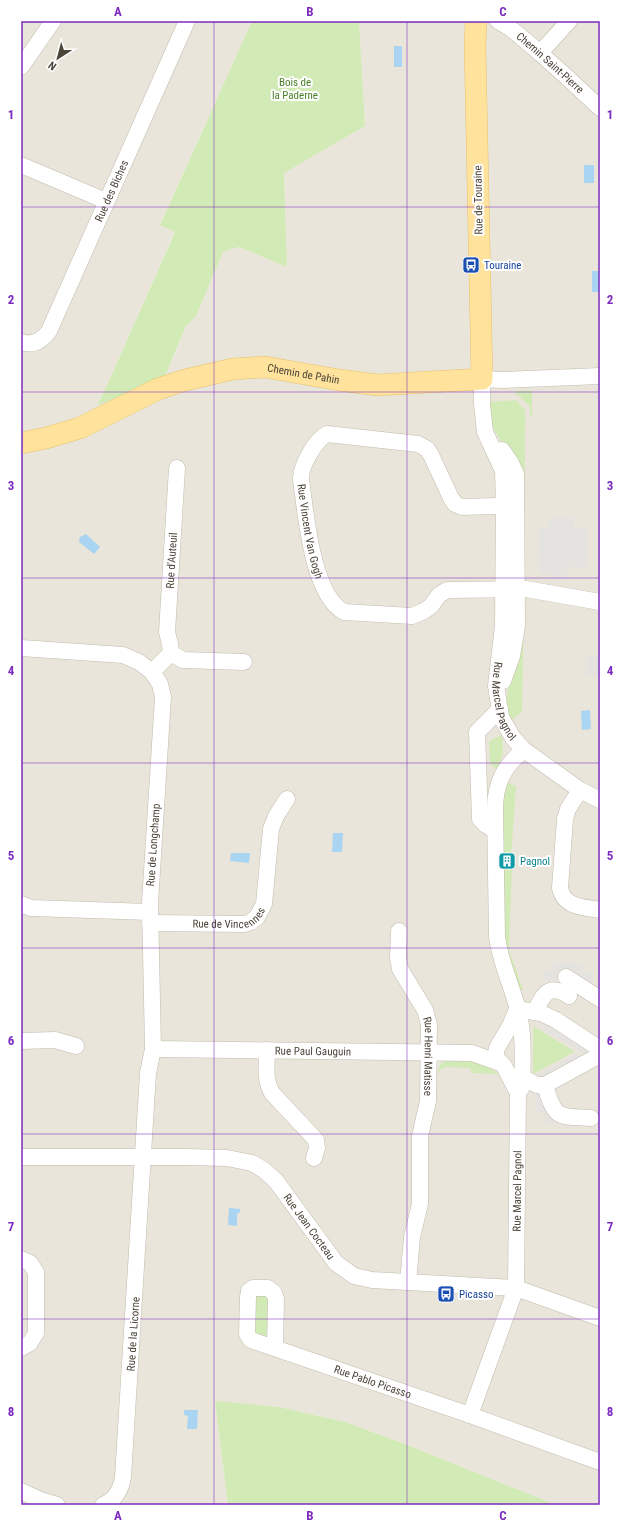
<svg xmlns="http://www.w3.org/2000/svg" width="621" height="1526" font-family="'Roboto Condensed',sans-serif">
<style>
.residential{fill:#eae5da}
.green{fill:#d2eab5}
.parking{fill:#e5e3e0}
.water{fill:#a9d4f2}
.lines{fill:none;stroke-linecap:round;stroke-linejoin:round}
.minor-casing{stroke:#c2bbae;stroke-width:17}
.major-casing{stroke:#e6c16a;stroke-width:22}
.minor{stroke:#fff;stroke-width:16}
.major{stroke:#ffe39c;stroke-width:21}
.grid{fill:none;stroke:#7b2cbf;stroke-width:1;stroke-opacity:0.55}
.labels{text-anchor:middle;stroke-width:4;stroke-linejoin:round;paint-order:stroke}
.street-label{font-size:11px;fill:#4b4439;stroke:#fff}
.park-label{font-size:11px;fill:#4a7f2a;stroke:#fff}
.transit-label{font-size:11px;fill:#164399;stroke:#fff;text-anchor:start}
.culture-label{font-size:11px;fill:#0d838f;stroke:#fff;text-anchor:start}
.neatline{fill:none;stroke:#7b2cbf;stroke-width:1.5}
.grid-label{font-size:13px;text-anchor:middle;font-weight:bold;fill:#7b2cbf}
</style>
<rect width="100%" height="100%" fill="#f6f3ec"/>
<polygon class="residential" points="21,21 252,21 160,224 175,231 108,383 97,404 172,361 186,326 196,316 223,252 239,247 287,267 284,173 365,126 359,21 600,21 600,1505 556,1505 405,1444 345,1422 279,1407 215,1402 228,1505 21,1505"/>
<g class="green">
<polygon points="252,21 359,21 365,126 284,173 287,267 239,247 223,252 196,316 186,326 163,381 97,405 108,383 175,232 160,225"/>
<polygon points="532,390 532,416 530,416 530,407 518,395 515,395 515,391"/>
<polygon points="516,400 525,410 524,575 503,444 491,425 490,402"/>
<polygon points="524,607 522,712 509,722 505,706"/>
<polygon points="502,735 503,752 498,770 490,764 489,741"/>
<polygon points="506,782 516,786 511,856 502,855 501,801"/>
<polygon points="503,867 512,867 509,950 523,989 520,991 505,951"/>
<polygon points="533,1026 574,1051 574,1052 533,1074"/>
<path d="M445,1061c24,1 34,-3 54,13l-28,-1v-5l-25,-1 -6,3 -3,6 2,-10z"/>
<polygon points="255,1295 269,1295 270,1331 265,1337 254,1335"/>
<polygon points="215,1401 279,1407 345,1422 405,1444 556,1505 228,1505"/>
</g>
<g class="parking">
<polygon points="549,517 574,518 574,528 587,528 587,568 567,567 568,579 557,579 548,574 538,574 539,527 548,528"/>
<polygon points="586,657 600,657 600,676 585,676"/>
<polygon points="554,962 583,964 583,972 593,972 592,983 544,980 544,971 553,971"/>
<polygon points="540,1016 585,1044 587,1056 543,1029"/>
<polygon points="575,1054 588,1059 547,1080 537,1076 537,1075"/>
<polygon points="535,1094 545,1094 565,1112 584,1113 583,1126 562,1126 562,1121 554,1121 554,1125 545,1125 545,1112 535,1112"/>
</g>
<g class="water">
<rect x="394" y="46" width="8" height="21"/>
<rect x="584" y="165" width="10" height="18"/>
<rect x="592" y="271" width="8" height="21"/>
<polygon points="86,534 100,547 94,554 79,542 80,537"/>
<polygon points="590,710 591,729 582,730 581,711"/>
<polygon points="333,833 343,833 342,852 332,852"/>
<polygon points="231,853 250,853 249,863 230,861"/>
<polygon points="229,1208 240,1209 240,1212 237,1214 237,1226 228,1225"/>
<polygon points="184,1410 198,1410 197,1429 187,1429 188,1416 184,1415"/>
</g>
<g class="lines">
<g class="minor-casing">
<g id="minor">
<path id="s1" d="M498,21c13,6 24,17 35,26 23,20 45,40 67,61"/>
<polyline points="540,53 569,21"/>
<polyline points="21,67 53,21"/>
<polyline points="21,165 106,201"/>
<path id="s2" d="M21,342c12,4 21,-1 28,-11l138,-310"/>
<path id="s3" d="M600,376l-98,4 -20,-1v25l3,28 18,39 1,35 -1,120 -7,60 5,31 12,21 11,12 56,40 20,10"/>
<polyline points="502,450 511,463 516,474 517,626 512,656 503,681"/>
<path id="s4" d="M516,508l-21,-2 -33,1 -7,-3 -4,-6 -20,-43 -4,-6 -9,-5 -91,-10c-12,6 -27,33 -26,46 5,34 11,115 43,132l68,4 12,-5 7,-5 8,-11 8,-5h4l75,-1 74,13"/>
<path d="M21,648l102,7 16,7 13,10 8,12 3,13 -13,206 3,146 -5,24 -25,404c-2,12 -7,23 -20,28"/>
<polyline points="171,653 183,660 244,662"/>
<path id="s5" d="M152,672l19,-19 -1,-9 -3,-12 10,-164"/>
<path d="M580,790l-12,19 -3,10 -5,69c4,20 24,19 40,22"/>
<polyline points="495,830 486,825 480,819 477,732 500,709"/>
<polyline points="21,904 31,908 150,912"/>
<path id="s6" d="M150,923l95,1 6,-2 6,-5 7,-13 7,-75 5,-13 11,-17"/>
<path id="s7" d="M399,931l-1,27 2,11 25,41 4,15 -1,76 -8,35v68l-8,33 -4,45"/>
<polyline points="566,977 600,999"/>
<polyline points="517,1009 511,1024 497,1048 496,1053 497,1059 504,1066 518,1093"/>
<polyline points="517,1009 541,1013 556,1020 600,1049"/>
<path d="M535,1012c8,-18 14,-29 34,-16"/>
<polyline points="21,1041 55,1040 76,1046"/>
<path id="s8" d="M153,1049l319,4 28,10"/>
<path d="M267,1050c0,15 -3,29 5,43l44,47 1,8 -3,10"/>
<polyline points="522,1077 537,1085 545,1085 600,1055"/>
<path d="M545,1085c10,35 13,31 46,33"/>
<path id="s9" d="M21,1157h165l41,1 25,5 12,7 12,11 60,82 18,13 18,4 144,8 84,30"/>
<polyline points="21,1259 30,1263 36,1272 36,1333 30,1343 21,1348"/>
<path id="s10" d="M275,1348l1,-49 -2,-6 -6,-5h-15l-4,3 -1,6 -1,37 3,5 4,2 216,74 130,47"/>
<path id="s11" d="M470,1415l46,-127 2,-195 4,-6c1,-21 2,-47 -2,-68 -5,-28 -20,-54 -23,-83l-2,-126c0,-26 8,-43 29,-60"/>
<polyline points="21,1491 40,1500 57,1505"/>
</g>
</g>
<g class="major-casing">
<g id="major">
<path id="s12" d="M21,443l25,-5 34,-10 78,-39 27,-9 48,-11 32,-2 74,13 38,5 105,-6 -7,-333 1,-25"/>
</g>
</g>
<use href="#minor" class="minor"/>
<use href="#major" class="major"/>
</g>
<path class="grid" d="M214,21v1484M407,21v1484M21,207h579M21,392h579M21,578h579M21,763h579M21,948h579M21,1134h579M21,1319h579"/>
<defs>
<g id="bus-square" transform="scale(0.9)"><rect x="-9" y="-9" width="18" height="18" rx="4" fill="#1a4fb4" stroke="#fff"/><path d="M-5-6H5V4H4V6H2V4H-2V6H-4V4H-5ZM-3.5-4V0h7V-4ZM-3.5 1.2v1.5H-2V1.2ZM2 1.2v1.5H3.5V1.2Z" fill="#fff"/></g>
<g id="building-square" transform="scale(0.9)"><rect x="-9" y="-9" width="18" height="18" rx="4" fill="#0f9aa8" stroke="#fff"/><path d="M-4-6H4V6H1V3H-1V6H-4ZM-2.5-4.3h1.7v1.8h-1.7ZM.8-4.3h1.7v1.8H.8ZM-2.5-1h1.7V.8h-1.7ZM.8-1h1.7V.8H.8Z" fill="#fff"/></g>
</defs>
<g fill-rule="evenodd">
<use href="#bus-square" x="471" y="265"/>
<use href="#building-square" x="507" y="861"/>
<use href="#bus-square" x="446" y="1294"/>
</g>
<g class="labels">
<g class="street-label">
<text dy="4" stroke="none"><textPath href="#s1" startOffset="67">Chemin Saint-Pierre</textPath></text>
<text dy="4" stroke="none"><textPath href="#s2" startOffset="186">Rue des Biches</textPath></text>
<text transform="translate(478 200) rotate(-91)" y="4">Rue de Touraine</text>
<text dy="4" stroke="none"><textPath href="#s12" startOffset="297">Chemin de Pahin</textPath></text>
<text dy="4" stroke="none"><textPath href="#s4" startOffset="332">Rue Vincent Van Gogh</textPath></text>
<text dy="4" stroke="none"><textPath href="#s5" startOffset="120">Rue d'Auteuil</textPath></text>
<text dy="4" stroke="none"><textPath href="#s3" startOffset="446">Rue Marcel Pagnol</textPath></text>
<text transform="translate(153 845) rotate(-86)" y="4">Rue de Longchamp</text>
<text dy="4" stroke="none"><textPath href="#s6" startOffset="81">Rue de Vincennes</textPath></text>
<text dy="4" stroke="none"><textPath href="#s8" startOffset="160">Rue Paul Gauguin</textPath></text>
<text dy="4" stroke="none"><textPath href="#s7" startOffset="133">Rue Henri Matisse</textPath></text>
<text dy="4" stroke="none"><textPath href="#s11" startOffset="232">Rue Marcel Pagnol</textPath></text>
<text dy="4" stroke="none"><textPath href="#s9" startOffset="318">Rue Jean Cocteau</textPath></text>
<text transform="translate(133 1334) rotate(-86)" y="4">Rue de la Licorne</text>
<text dy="4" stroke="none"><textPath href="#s10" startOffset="262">Rue Pablo Picasso</textPath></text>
</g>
<g class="park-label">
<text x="295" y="86">Bois de<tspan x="295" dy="13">la Paderne</tspan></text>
</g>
<g class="transit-label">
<text x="484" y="269">Touraine</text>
<text x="459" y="1298">Picasso</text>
</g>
<g class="culture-label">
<text x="520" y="865">Pagnol</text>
</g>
</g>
<rect width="621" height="1526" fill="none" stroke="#ffffff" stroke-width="44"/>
<g transform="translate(58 58) rotate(216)" stroke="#ffffff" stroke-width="3" paint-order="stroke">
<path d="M0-3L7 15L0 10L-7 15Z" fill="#4b4439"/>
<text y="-6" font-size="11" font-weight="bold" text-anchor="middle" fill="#4b4439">N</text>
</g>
<rect x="22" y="22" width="577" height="1482" class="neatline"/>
<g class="grid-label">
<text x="118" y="16">A</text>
<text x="310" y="16">B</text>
<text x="503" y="16">C</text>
<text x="11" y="119">1</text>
<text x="610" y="119">1</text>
<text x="11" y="304">2</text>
<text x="610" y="304">2</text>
<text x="11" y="490">3</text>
<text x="610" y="490">3</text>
<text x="11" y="675">4</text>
<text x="610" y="675">4</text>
<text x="11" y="860">5</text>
<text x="610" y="860">5</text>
<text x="11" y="1045">6</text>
<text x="610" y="1045">6</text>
<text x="11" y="1231">7</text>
<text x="610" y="1231">7</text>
<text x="11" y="1416">8</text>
<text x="610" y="1416">8</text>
<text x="118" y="1520">A</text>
<text x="310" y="1520">B</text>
<text x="503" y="1520">C</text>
</g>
</svg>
